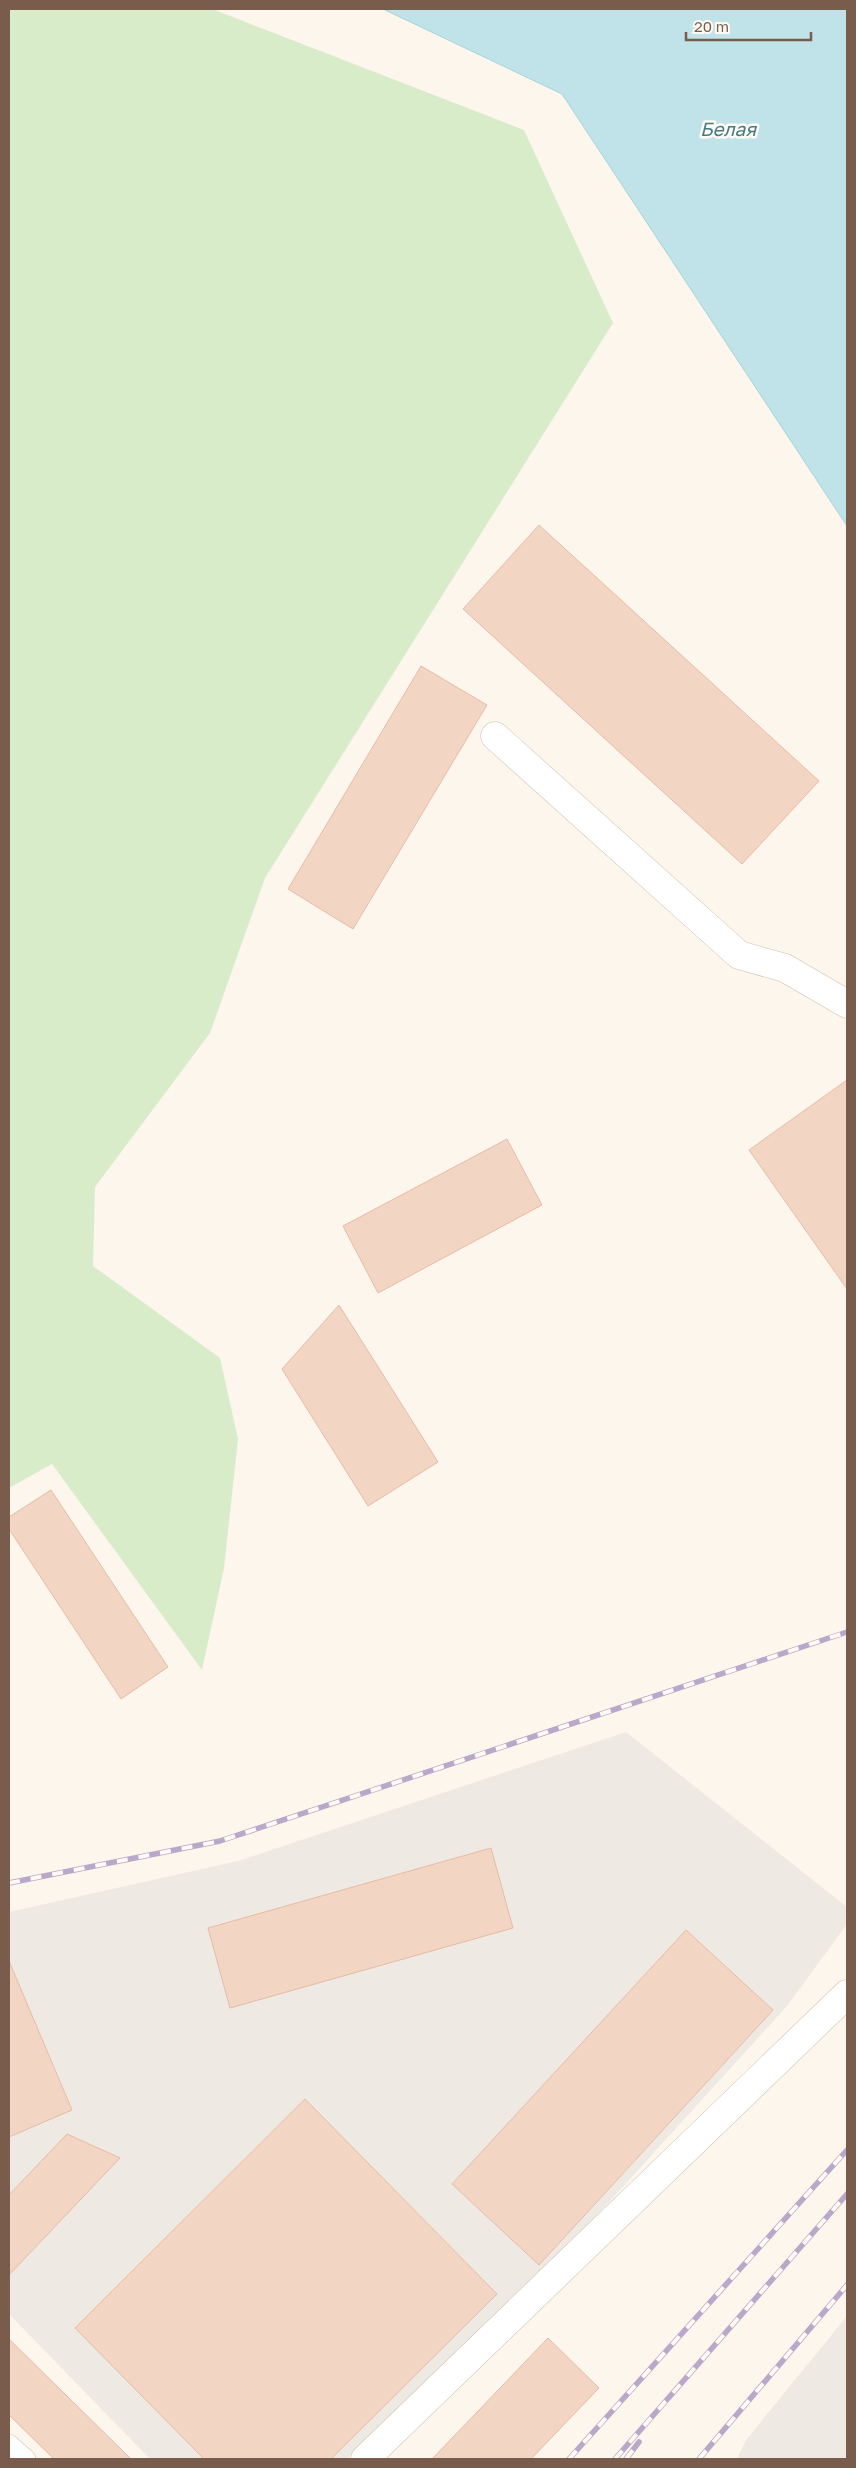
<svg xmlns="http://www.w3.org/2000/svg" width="856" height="2468" font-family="'Golos Text',sans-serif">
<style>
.industrial{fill:#efe9e4}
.green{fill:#d8ecc9}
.water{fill:#bfe3e8;stroke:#a5d3da}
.building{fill:#f3d5c3;stroke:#e6bba3}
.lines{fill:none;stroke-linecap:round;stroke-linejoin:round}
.service-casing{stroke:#d1beb0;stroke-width:20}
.minor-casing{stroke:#d1beb0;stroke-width:29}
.service{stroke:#fff;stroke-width:19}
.minor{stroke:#fff;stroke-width:28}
.rail-casing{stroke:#b9a8c9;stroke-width:5.5}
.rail{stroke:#fffaf3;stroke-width:4;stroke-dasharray:11;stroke-linecap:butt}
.labels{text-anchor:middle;stroke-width:5;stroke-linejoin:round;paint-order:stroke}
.water-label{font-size:19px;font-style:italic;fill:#437c86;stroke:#fffaf3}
</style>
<rect width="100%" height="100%" fill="#fdf6ec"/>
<g class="industrial">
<polygon points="626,1732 847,1907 847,1924 787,2006 551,2266 347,2459 150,2459 9,2314 9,1912 238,1861"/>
<polygon points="847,2316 847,2459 737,2459 746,2440"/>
</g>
<polygon class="green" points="9,9 212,9 524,130 613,323 265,878 210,1033 95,1187 93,1266 220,1358 238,1439 224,1568 202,1670 52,1464 9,1488"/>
<polygon class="water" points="383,9 847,9 847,526 562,94"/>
<g class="building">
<polygon points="539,525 819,781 742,864 463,609"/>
<polygon points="421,666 487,705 353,929 288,889"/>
<polygon points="847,1080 847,1289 749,1150"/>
<polygon points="507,1139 542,1205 378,1293 343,1226"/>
<polygon points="339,1305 438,1462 368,1506 282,1369"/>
<polygon points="51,1490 168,1667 121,1699 9,1529 9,1517"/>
<polygon points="491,1848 513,1928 230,2008 208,1928"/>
<polygon points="686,1930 773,2010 539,2265 452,2184"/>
<polygon points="9,1961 72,2110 9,2137"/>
<polygon points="305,2099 497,2294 331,2459 204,2459 75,2328"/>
<polygon points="67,2134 120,2158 9,2275 9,2195"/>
<polygon points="548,2338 599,2388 531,2459 432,2459"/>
<polygon points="9,2339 131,2459 54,2459 9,2415"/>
</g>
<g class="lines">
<g class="service-casing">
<polyline id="service" points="9,2444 26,2459"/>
</g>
<g class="minor-casing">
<g id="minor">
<polyline points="495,736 739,955 785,968 847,1004"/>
<polyline points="365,2459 847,1994"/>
</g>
</g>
<use href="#service" class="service"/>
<use href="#minor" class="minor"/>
<g class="rail-casing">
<g id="rail">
<polyline points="9,1883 220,1841 847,1632"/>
<polyline points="569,2459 847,2150"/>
<polyline points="615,2459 847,2194"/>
<polyline points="626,2459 639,2442"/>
<polyline points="699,2459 847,2285"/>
</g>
</g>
<use href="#rail" class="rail"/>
</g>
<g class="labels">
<g class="water-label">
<text x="728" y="136">Белая</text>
</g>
</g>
<rect width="856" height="2468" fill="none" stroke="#7a5c4d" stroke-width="20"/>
<path d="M686 32v8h125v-8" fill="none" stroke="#7a5c4d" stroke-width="2.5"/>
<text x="694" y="32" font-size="15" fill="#7a5c4d" stroke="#fffaf3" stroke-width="4" paint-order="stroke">20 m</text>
</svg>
